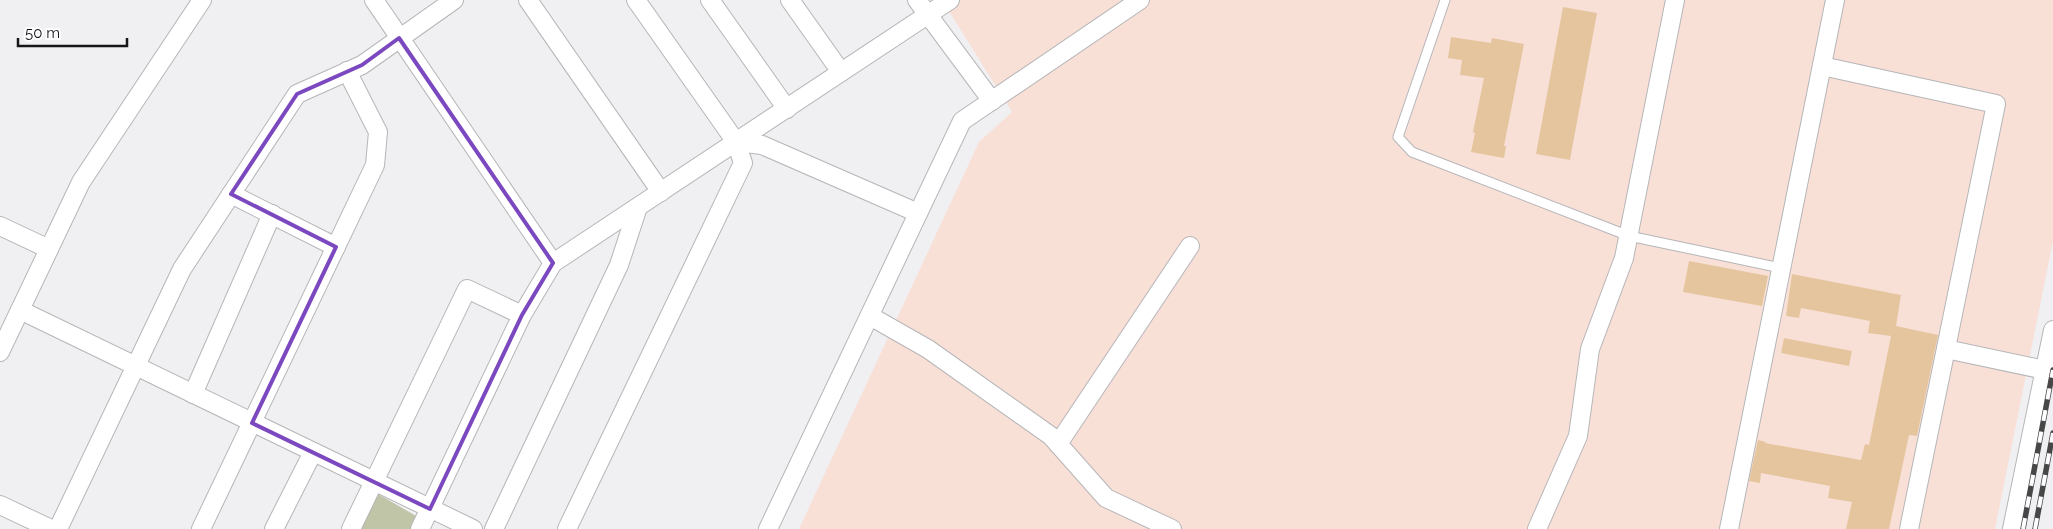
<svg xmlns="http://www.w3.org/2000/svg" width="2053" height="529" font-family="Raleway,sans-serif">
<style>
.commercial{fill:#f9e0d7}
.green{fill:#bfc5a6}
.building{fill:#e5c59e}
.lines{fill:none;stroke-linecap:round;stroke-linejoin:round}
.lane-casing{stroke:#b6b5b8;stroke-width:11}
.street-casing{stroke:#b6b5b8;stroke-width:20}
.lane{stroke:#fff;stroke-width:9}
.street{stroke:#fff;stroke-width:18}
.rail-casing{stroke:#474748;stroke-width:5.5}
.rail{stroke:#fdfcff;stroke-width:4;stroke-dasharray:11;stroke-linecap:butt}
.marked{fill:none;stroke:#7b48bf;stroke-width:4;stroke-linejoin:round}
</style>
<rect width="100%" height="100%" fill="#f0eff2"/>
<polygon class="commercial" points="942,0 2053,0 2053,241 1995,529 799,529 979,142 1012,112"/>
<polygon class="green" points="376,493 418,517 412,529 359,529"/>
<g class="building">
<polygon points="1563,7 1597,13 1570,160 1536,154"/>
<polygon points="1451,37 1491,43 1492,38 1524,44 1504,146 1506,146 1504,158 1471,152 1475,133 1473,132 1484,78 1460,75 1462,60 1448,58"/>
<polygon points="1689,261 1768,276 1762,306 1683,292"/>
<polygon points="1792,274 1901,295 1896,326 1938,335 1917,436 1909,435 1889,529 1846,529 1852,502 1828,498 1830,486 1761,473 1760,483 1749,481 1758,440 1766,442 1765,443 1861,460 1865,444 1869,445 1891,336 1868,333 1870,321 1801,308 1799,318 1786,316"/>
<polygon points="1784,338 1852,351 1849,366 1781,353"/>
</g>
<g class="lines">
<g class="lane-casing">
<polyline id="lane" points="1445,0 1398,137 1412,152 1629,236 1781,268"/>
</g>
<g class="street-casing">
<g id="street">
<polyline points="374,0 553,263"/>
<polyline points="528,0 661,192"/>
<polyline points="710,0 787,109"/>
<polyline points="790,0 841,72"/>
<polyline points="917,0 992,101"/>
<polyline points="1822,66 1996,104 1909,529"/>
<polyline points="736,142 762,145 918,213"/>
<polyline points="231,194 336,247"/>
<polyline points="0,226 49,249"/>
<polyline points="20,310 473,529"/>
<polyline points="870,316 928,349 1051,436 1106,498 1172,529"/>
<polyline points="1946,349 2045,370"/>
<polyline points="0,352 81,182 202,0"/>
<polyline points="193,394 272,214"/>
<polyline points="1058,444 1190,246"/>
<polyline points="0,505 51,529"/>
<polyline points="58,529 182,269 297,94 362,65 454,0"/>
<polyline points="201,529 375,165 378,132 347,71"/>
<polyline points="274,529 313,452"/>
<polyline points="351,529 467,289 522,315"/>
<polyline points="420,529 522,315 553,263 950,0"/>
<polyline points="494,529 619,265 638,207"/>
<polyline points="567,529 743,163 736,142 636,0"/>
<polyline points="768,529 962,121 1140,0"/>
<polyline points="1537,529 1578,436 1590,349 1624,258 1675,0"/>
<polyline points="1729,529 1835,0"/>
<polyline points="2012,529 2053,330"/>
</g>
</g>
<use href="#lane" class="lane"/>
<use href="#street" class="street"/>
<g class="rail-casing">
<g id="rail">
<polyline points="2023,529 2053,370"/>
<polyline points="2035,529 2053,433"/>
</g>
</g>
<use href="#rail" class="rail"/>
</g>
<path class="marked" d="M399,38l154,225 -31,52 -92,194 -178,-86 84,-176 -105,-53 66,-100 65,-29z"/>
<path d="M18 38v8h109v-8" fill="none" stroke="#161617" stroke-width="2.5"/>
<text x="25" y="38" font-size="15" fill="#161617" stroke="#fdfcff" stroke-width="4" paint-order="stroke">50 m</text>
</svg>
